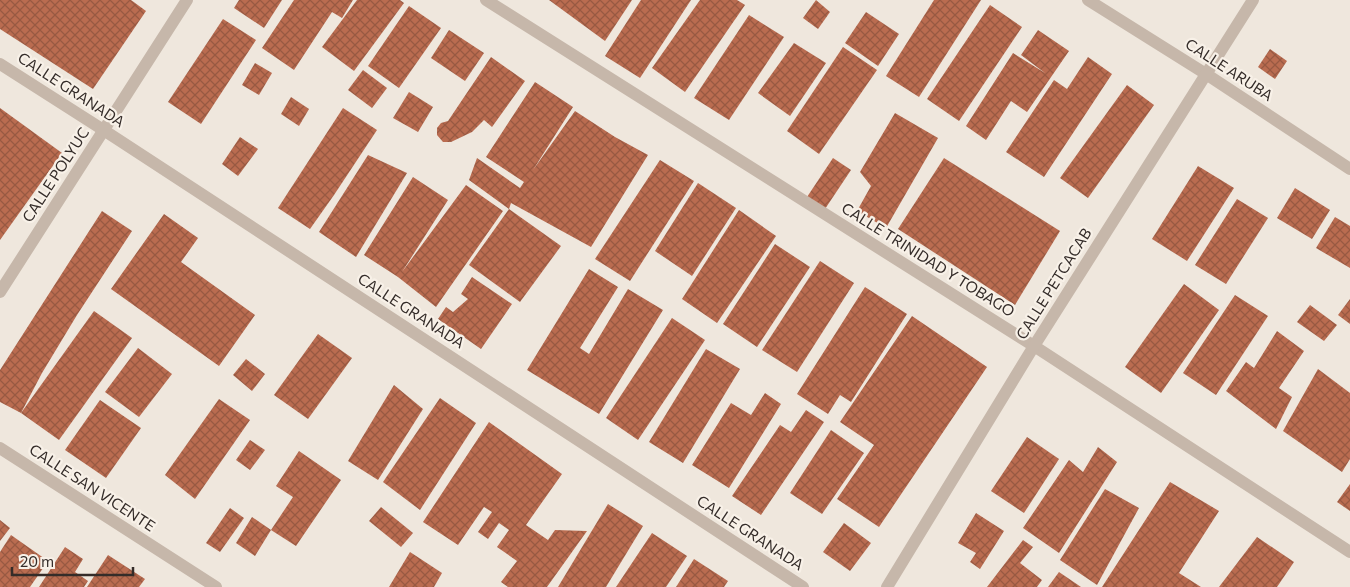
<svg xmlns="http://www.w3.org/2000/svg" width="1350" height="587" font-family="Commissioner,sans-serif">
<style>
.building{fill:url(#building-cross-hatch)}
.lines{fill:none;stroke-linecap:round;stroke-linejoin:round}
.minor{stroke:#c6b7aa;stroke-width:12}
.labels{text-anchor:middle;stroke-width:4.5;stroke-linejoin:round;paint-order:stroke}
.street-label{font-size:15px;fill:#342c29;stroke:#f8f1e8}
</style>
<defs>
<pattern id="building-cross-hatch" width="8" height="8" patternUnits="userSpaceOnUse" patternTransform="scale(1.25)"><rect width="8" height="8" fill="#ba6c50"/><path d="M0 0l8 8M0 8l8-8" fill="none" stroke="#985942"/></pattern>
</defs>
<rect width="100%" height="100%" fill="#efe7dd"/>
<g class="building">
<polygon points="0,0 131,0 146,11 93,89 0,29"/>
<polygon points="239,0 282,0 264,28 234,8"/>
<polygon points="294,0 353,0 342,18 332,12 294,70 262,48"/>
<polygon points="357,0 400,0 404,3 354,71 322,47"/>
<polygon points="549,0 632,0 605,41"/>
<polygon points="641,0 691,0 640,78 605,56"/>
<polygon points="700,0 737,0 745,5 685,92 652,68"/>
<polygon points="816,0 830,12 818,29 803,18"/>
<polygon points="934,0 981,0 919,97 886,76"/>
<polygon points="990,5 1022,27 959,121 927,99"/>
<polygon points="409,6 441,28 399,88 368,66"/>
<polygon points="866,12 899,34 878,66 845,43"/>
<polygon points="749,15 784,37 729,120 694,98"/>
<polygon points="223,19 256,40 201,124 168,102"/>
<polygon points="449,30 484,53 465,81 431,58"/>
<polygon points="1038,30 1069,51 1027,112 1011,101 986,140 966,126 1013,53 1045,73 1021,55"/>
<polygon points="794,43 826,63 790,116 758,93"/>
<polygon points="843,47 877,70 819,154 787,131"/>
<polygon points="1270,49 1287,61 1275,79 1258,67"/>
<polygon points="491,57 525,81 492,127 484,120 472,132 451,142 443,142 437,135 437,128 441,123 448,121"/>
<polygon points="1088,57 1112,74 1044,177 1006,152 1054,80 1067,89"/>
<polygon points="255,63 272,73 259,95 242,85"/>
<polygon points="363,70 387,88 372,108 348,90"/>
<polygon points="535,82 573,107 533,170 575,111 615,137 648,155 591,247 511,203 509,209 469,180 477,158 520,188 524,182 486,157"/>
<polygon points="1127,85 1154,105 1088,198 1060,178"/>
<polygon points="409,92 433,107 418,132 393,118"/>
<polygon points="291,97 309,109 299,126 281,114"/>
<polygon points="0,108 62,153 0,240"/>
<polygon points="343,108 377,130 334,195 310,229 278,208"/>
<polygon points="895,113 938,138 886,228 857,211 871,186 860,172"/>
<polygon points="240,137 258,149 238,176 222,164"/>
<polygon points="368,155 407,173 356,257 319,232"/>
<polygon points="833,158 851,170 823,212 805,200"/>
<polygon points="944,158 1060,231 1015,305 898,229"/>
<polygon points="660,160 694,181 630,281 595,259"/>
<polygon points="1198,166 1234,188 1187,261 1152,239"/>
<polygon points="413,177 448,200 402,272 466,185 503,211 436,307 398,277 364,255"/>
<polygon points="698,183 736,208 692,276 655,251"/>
<polygon points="1295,188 1330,210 1312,239 1277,218"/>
<polygon points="1237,199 1268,218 1226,284 1195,265"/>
<polygon points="509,209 561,246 520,302 469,265"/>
<polygon points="739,210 776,236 717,323 682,299"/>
<polygon points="102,211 132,231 77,315 42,373 21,413 0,402 0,370"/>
<polygon points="164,214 198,238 181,262 255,315 219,366 111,289"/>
<polygon points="1335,217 1350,226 1350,268 1316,248"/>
<polygon points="775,244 810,267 757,347 723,324"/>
<polygon points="820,261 854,283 797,372 762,350"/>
<polygon points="589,269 618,287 580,348 589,354 628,289 663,310 599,414 527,370"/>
<polygon points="472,277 512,304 481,349 438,319 446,307 453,312 468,299 461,294"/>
<polygon points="1184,284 1219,310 1161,393 1125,367"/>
<polygon points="865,287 907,314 851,402 840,395 828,414 797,394"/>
<polygon points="1235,295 1268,316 1216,395 1183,373"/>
<polygon points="1350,299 1350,324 1338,315"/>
<polygon points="1310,305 1337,325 1324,341 1297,322"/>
<polygon points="94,311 132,338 59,440 21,413"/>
<polygon points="912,316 987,367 879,527 837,499 874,445 840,422"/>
<polygon points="672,318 705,340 638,440 606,418"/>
<polygon points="1277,331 1304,351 1279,388 1292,397 1276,429 1226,391 1246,362 1254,368"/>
<polygon points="318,334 352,358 308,419 274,395"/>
<polygon points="138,348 172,374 139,417 105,392"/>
<polygon points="706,349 740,369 683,463 649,442"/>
<polygon points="246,359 265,374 252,391 233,375"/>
<polygon points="1318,369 1350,393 1350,459 1342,472 1283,431"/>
<polygon points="394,385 423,409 378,480 348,461"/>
<polygon points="765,393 781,404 729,488 692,465 731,403 751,415"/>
<polygon points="440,398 476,423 420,510 383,482"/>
<polygon points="219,399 250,420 195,499 165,475"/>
<polygon points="100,400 141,428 106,478 65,450"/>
<polygon points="806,410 824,422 761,515 732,496 780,425 791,432"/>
<polygon points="489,422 562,474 526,525 548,540 555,530 587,531 547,587 508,587 501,582 517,561 497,547 509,530 499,523 488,539 478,532 492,512 484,507 458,545 423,522"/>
<polygon points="831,430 864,453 822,514 790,493"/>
<polygon points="1027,437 1059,459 1024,513 991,491"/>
<polygon points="250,440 265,450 250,470 236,460"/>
<polygon points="1098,447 1117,462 1059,553 1023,528 1069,460 1083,472"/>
<polygon points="299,451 341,480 296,546 271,530 255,556 236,543 252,517 271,530 293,497 276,486"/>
<polygon points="1170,482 1219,511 1179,573 1201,587 1102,587"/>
<polygon points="1350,484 1350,511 1337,502"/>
<polygon points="1105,489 1139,508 1097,585 1060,560"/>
<polygon points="608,504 643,526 606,587 558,587"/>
<polygon points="381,507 413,533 401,547 369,521"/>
<polygon points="230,508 244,518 220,552 206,543"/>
<polygon points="976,513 1004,531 980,569 970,562 976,553 958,543"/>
<polygon points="0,520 10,528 0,541"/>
<polygon points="844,523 871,543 850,571 823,552"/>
<polygon points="652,533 687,556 666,587 616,587"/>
<polygon points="11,535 48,561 30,587 0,587 0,552"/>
<polygon points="1257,537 1294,562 1277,587 1219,587"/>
<polygon points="1023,540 1033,547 1020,563 1042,580 1037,587 987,587"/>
<polygon points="65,547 83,559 75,572 88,581 84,587 39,587"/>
<polygon points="410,552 442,573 434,587 389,587"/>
<polygon points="108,555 145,579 139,587 87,587"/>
<polygon points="694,559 728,581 724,587 676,587"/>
<polygon points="1059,572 1081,587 1048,587"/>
</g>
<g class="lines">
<g class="minor">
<polyline points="486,0 1034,346 1350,552"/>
<polyline points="1088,0 1206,74 1350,169"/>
<polyline points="0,64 105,131 803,587"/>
<polyline points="0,292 187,0"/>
<polyline points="0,448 216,587"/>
<polyline points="887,587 1034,346 1253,0"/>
</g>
</g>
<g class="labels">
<g class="street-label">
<text transform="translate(1229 70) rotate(33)" y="5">CALLE ARUBA</text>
<text transform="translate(71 90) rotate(33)" y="5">CALLE GRANADA</text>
<text transform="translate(56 175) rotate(-57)" y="5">CALLE POLYUC</text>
<text transform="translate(928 260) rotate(32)" y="5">CALLE TRINIDAD Y TOBAGO</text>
<text transform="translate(1054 284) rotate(-58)" y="5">CALLE PETCACAB</text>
<text transform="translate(411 311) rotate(33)" y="5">CALLE GRANADA</text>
<text transform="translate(92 488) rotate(33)" y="5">CALLE SAN VICENTE</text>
<text transform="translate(750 533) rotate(33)" y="5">CALLE GRANADA</text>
</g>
</g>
<path d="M12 567v8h121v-8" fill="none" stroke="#342c29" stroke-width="2.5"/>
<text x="20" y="567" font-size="15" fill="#342c29" stroke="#f8f1e8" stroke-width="4" paint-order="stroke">20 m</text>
</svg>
